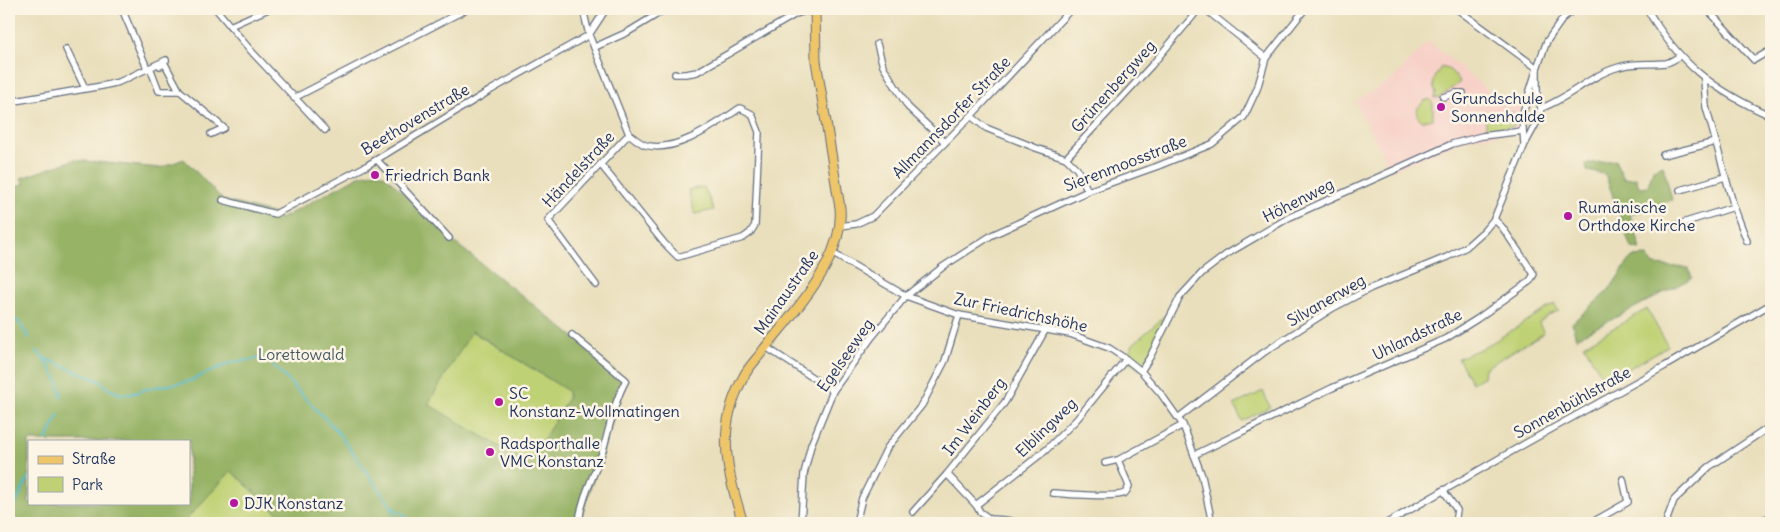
<svg xmlns="http://www.w3.org/2000/svg" width="1780" height="532" font-family="Delius,sans-serif">
<style>
.built{fill:#f7d1c8}
.green{fill:#bfd174;stroke:#6d8069}
.forest{fill:#97b366;stroke:#597162;fill-rule:evenodd}
.lines{fill:none;stroke-linecap:round;stroke-linejoin:round}
.stream{stroke:#51bccd;stroke-width:2}
.street-casing{stroke:#636d7f;stroke-width:8}
.primary-casing{stroke:#636d7f;stroke-width:11}
.street{stroke:#fff;stroke-width:5.5}
.primary{stroke:#eec569;stroke-width:9}
.poi-dot{fill:#b5179e;stroke:#fcf5e5;stroke-width:2}
.labels{text-anchor:middle;stroke-width:5;stroke-linejoin:round;paint-order:stroke}
.street-label{font-size:16px;fill:#1b2f5e;stroke:#fcf5e5}
.poi-label{font-size:16px;fill:#1b2f5e;stroke:#fcf5e5;text-anchor:start}
.park-label{font-size:16px;fill:#445864;stroke:#fcf5e5}
</style>
<rect width="100%" height="100%" fill="#fcf5e5"/>
<filter id="ink" filterUnits="userSpaceOnUse"><feTurbulence type="fractalNoise" baseFrequency=".02" numOctaves="2"/><feDisplacementMap in="SourceGraphic" scale="10" xChannelSelector="R" yChannelSelector="G"/><feConvolveMatrix kernelMatrix="1 2 1 2 8 2 1 2 1" color-interpolation-filters="sRGB"/></filter>
<filter id="wash" filterUnits="userSpaceOnUse"><feTurbulence type="fractalNoise" baseFrequency=".0096" numOctaves="4" result="noise"/><feDisplacementMap in="SourceGraphic" scale="20" xChannelSelector="R" yChannelSelector="G"/><feGaussianBlur stdDeviation="1.12" result="paint"/><feColorMatrix in="noise" values="0 0 0 0 0 0 0 0 0 0 0 0 0 0 0 0 0 1.4 0 .05"/><feComposite in="paint" operator="in"/></filter>
<g filter="url(#wash)">
<rect width="100%" height="100%" fill="#e9dfbc"/>
<polygon class="built" points="1428,41 1506,105 1527,101 1524,108 1523,131 1467,139 1391,171 1355,101 1393,79"/>
<g class="green">
<path d="M1441,67l8,2 11,12 -1,2 -20,15 -5,1 2,-6c-6,-9 0,-18 5,-26z"/>
<polygon points="1430,99 1433,104 1433,119 1422,121 1418,117 1417,109 1424,101"/>
<polygon points="1513,112 1514,126 1487,131 1485,117"/>
<polygon points="704,187 714,210 695,214 688,190"/>
<polygon points="1554,304 1559,311 1548,315 1539,323 1544,333 1485,368 1484,377 1472,383 1458,358 1485,347"/>
<polygon points="1174,308 1140,370 1126,359 1133,344"/>
<polygon points="1647,309 1668,346 1605,382 1584,345"/>
<polygon points="471,331 569,391 568,399 529,464 427,404"/>
<polygon points="1263,391 1270,407 1242,421 1234,405"/>
<polygon points="231,471 289,523 183,523"/>
</g>
<g class="forest">
<path d="M184,159l39,41 52,14 5,5 79,-43 17,-4 10,4 63,62 135,107 42,35 -47,143h-271l-3,-3 -3,3h-13l-58,-52 -48,52h-174v-335l15,-4 -3,-6 53,-18 86,8zM472,331l96,60v7l-39,66 -101,-60zM29,441h160v62h-160z"/>
<polygon points="1615,160 1624,179 1636,178 1639,187 1648,186 1653,169 1663,165 1672,200 1630,215 1641,249 1631,248 1605,174 1587,171 1586,164"/>
<polygon points="1647,256 1654,265 1689,268 1692,278 1576,338 1572,323 1608,291 1632,257"/>
</g>
<g class="lines">
<g class="stream">
<polyline points="9,317 18,321 29,338"/>
<path d="M36,350c9,9 27,34 25,47"/>
<polyline points="44,358 100,381 109,389 120,394 132,394 150,388 187,382 232,362 265,358 271,363 338,432 391,506 397,523"/>
<polyline points="46,441 59,414"/>
<polyline points="392,507 417,523"/>
<polyline points="9,518 29,476"/>
</g>
</g>
</g>
<g filter="url(#ink)">
<g class="lines">
<g class="street-casing">
<g id="street">
<polyline points="122,9 147,68 151,70 159,91 180,91 224,128 211,134"/>
<polyline points="216,9 252,52 325,130"/>
<polyline points="583,9 589,35 629,134"/>
<polyline points="1205,9 1266,58"/>
<polyline points="1457,9 1537,68"/>
<path d="M1647,9c32,55 66,81 124,107"/>
<polyline points="1707,9 1754,60 1771,50"/>
<polyline points="9,11 13,9"/>
<polyline points="230,26 268,9"/>
<polyline points="877,44 883,66 908,107 945,142"/>
<polyline points="595,47 628,32 666,9"/>
<polyline points="66,49 85,88"/>
<polyline points="160,66 165,64 179,90"/>
<polyline points="675,74 686,74 697,72 796,14 805,11 814,12"/>
<polyline points="1704,79 1706,107 1734,207 1747,241"/>
<polyline points="9,95 10,98 15,101 102,86 119,82 166,60"/>
<polyline points="1443,97 1456,93 1463,93"/>
<polyline points="294,98 467,9"/>
<path d="M1541,108c27,-9 49,-33 78,-41 16,-5 32,-2 47,-4 5,-1 10,-5 14,-7"/>
<polyline points="1766,113 1771,107"/>
<polyline points="971,116 986,128 1036,148 1066,158 1077,169 1088,191"/>
<polyline points="1524,144 1522,116 1537,68 1547,41 1564,17 1575,9"/>
<polyline points="1663,155 1716,142"/>
<polyline points="1066,158 1151,66 1199,9"/>
<polyline points="377,160 449,238"/>
<path d="M601,165l63,78 14,14 65,-19 7,-5 5,-8 4,-93 -7,-18 -12,-6c-24,16 -64,46 -95,37 -5,-2 -11,-7 -16,-11"/>
<polyline points="1680,190 1725,177"/>
<polyline points="223,200 275,214 366,166 491,90 589,35 606,9"/>
<polyline points="1657,224 1673,226 1734,207"/>
<polyline points="839,226 856,224 873,216 971,116 1071,9"/>
<polyline points="832,253 906,296 959,315 1070,334 1109,348 1126,359 1141,371 1161,394 1183,425 1202,476 1212,523"/>
<polyline points="596,285 548,220 629,134"/>
<path d="M572,335l54,45c-12,22 -16,46 -23,70 -8,24 -22,48 -24,73"/>
<polyline points="766,347 833,391"/>
<polyline points="1141,371 1150,357 1180,297 1202,273 1227,254 1290,217 1452,144 1482,136 1523,131"/>
<polyline points="1178,418 1263,353 1333,308 1371,288 1447,257 1466,247 1484,231 1494,219 1525,144 1538,120 1541,108 1537,94 1537,68"/>
<polyline points="1194,455 1332,388 1445,339 1477,319 1530,281 1534,274 1502,227 1494,219"/>
<polyline points="1105,463 1118,460 1183,425"/>
<polyline points="947,474 976,505 980,512 990,519 1005,520 1020,523"/>
<polyline points="1443,490 1457,510 1455,523"/>
<path d="M1053,493c11,1 65,5 72,0 2,-2 3,-5 4,-7l-11,-26"/>
<polyline points="976,505 1046,450 1077,419 1126,359"/>
<polyline points="913,512 947,474 1005,402 1046,329"/>
<polyline points="801,523 804,474 811,445 833,391 872,337 906,296 944,266 992,235 1088,191 1158,166 1212,144 1244,117 1257,89 1266,58 1305,9"/>
<polyline points="856,523 862,498 887,448 922,405 945,361 959,315"/>
<polyline points="1387,523 1528,442 1665,366 1771,304"/>
<polyline points="1591,523 1628,502 1623,479"/>
<polyline points="1667,523 1667,519 1674,500 1709,467 1771,426"/>
<polyline points="1753,523 1771,517"/>
</g>
</g>
<g class="primary-casing">
<path id="primary" d="M743,523c-11,-36 -23,-74 -13,-112 3,-12 8,-24 14,-35 5,-10 14,-18 20,-27 30,-37 81,-90 76,-141l-24,-147 -1,-52"/>
</g>
<use href="#street" class="street"/>
<use href="#primary" class="primary"/>
</g>
</g>
<g class="poi-dot">
<circle cx="1441" cy="107" r="5"/>
<circle cx="375" cy="175" r="5"/>
<circle cx="1568" cy="216" r="5"/>
<circle cx="499" cy="402" r="5"/>
<circle cx="490" cy="452" r="5"/>
<circle cx="234" cy="503" r="5"/>
</g>
<g class="labels">
<g class="street-label">
<text transform="translate(1113 86) rotate(-48)" y="6">Grünenbergweg</text>
<text transform="translate(951 117) rotate(-46)" y="6">Allmannsdorfer Straße</text>
<text transform="translate(415 119) rotate(-31)" y="6">Beethovenstraße</text>
<text transform="translate(1125 163) rotate(-21)" y="6">Sierenmoosstraße</text>
<text transform="translate(578 169) rotate(-47)" y="6">Händelstraße</text>
<text transform="translate(1298 200) rotate(-27)" y="6">Höhenweg</text>
<text transform="translate(786 292) rotate(-55)" y="6">Mainaustraße</text>
<text transform="translate(1326 300) rotate(-30)" y="6">Silvanerweg</text>
<text transform="translate(1021 312) rotate(12)" y="6">Zur Friedrichshöhe</text>
<text transform="translate(1417 334) rotate(-26)" y="6">Uhlandstraße</text>
<text transform="translate(845 355) rotate(-55)" y="6">Egelseeweg</text>
<text transform="translate(1572 402) rotate(-29)" y="6">Sonnenbühlstraße</text>
<text transform="translate(974 416) rotate(-53)" y="6">Im Weinberg</text>
<text transform="translate(1046 427) rotate(-44)" y="6">Elblingweg</text>
</g>
<g class="poi-label">
<text x="1451" y="104">Grundschule<tspan x="1451" dy="18">Sonnenhalde</tspan></text>
<text x="385" y="181">Friedrich Bank</text>
<text x="1578" y="213">Rumänische<tspan x="1578" dy="18">Orthdoxe Kirche</tspan></text>
<text x="509" y="399">SC<tspan x="509" dy="18">Konstanz-Wollmatingen</tspan></text>
<text x="500" y="449">Radsporthalle<tspan x="500" dy="18">VMC Konstanz</tspan></text>
<text x="244" y="509">DJK Konstanz</text>
</g>
<g class="park-label">
<text x="301" y="360">Lorettowald</text>
</g>
</g>
<rect width="1780" height="532" fill="none" stroke="#fcf5e5" stroke-width="30"/>
<rect x="28" y="440" width="162" height="65" fill="#fcf5e5" stroke="#a2a6af"/>
<rect x="38" y="456" width="25" height="8" fill="#eec569" stroke="#a2a6af"/>
<text x="72" y="464" font-size="15" fill="#1b2f5e">Straße</text>
<rect x="38" y="477" width="25" height="15" fill="#bfd174" stroke="#a2a6af"/>
<text x="72" y="490" font-size="15" fill="#1b2f5e">Park</text>
</svg>
